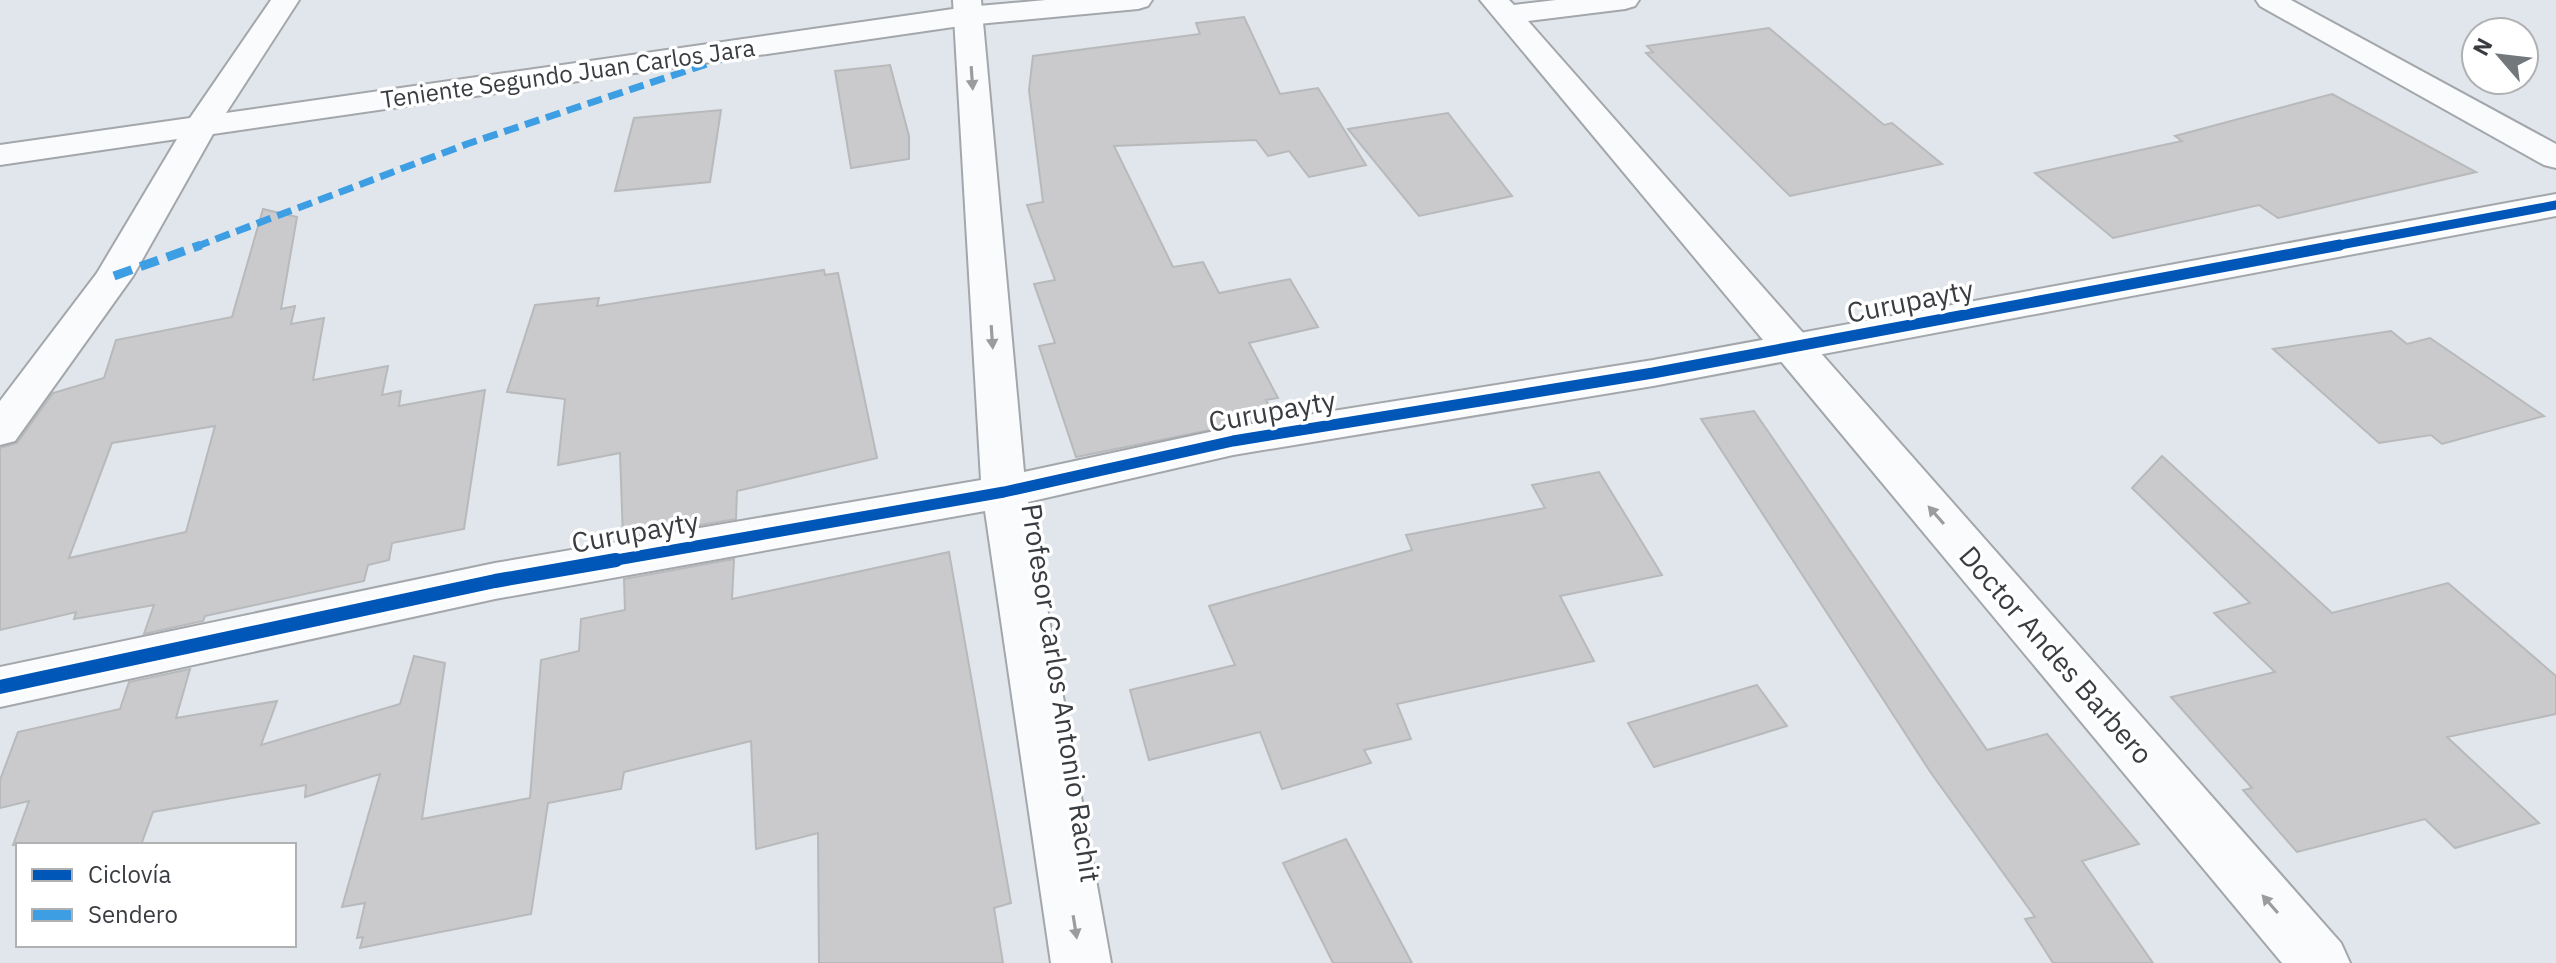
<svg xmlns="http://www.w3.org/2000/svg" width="2556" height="963" font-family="'IBM Plex Sans',sans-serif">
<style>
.building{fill:#cacacc;stroke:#b8b9ba;stroke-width:2;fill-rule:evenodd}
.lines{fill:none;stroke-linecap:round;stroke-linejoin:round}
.minor-casing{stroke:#a3a7ab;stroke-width:4}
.tertiary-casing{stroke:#a3a7ab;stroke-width:4}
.minor{fill:#fafbfc;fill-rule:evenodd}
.tertiary{fill:#fafbfc;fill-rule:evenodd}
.quiet-far1{stroke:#3e9ee3;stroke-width:7;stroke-dasharray:15 7;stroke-linecap:butt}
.quiet{stroke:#3e9ee3;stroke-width:9;stroke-dasharray:19 9;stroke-linecap:butt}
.cycleway-far2-casing{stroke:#fff;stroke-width:13}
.cycleway-far1-casing{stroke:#fff;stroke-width:16}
.cycleway-casing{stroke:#fff;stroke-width:19}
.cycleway-far2{stroke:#0057b8;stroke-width:9}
.cycleway-far1{stroke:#0057b8;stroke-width:11}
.cycleway{stroke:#0057b8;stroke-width:14}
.oneway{fill:#9a9c9e}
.labels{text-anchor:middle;stroke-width:7;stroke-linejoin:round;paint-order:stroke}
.far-street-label{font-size:24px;fill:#393d41;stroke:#fff}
.street-label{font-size:28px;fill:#393d41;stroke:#fff}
</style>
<rect width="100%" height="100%" fill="#e0e6eb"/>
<g class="building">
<polygon points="1244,17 1280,94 1318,88 1366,165 1309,177 1289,151 1268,156 1256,140 1114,146 1173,267 1203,262 1219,293 1290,279 1318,327 1249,343 1278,398 1266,400 1275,417 1076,457 1039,346 1055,343 1034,284 1055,280 1027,205 1043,202 1029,90 1033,56 1200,34 1196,23"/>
<polygon points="1769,28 1884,125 1892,123 1942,164 1790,196 1646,53 1653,52 1647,46"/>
<polygon points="890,65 909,136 909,159 851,168 835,71"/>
<polygon points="2332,94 2476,172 2278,218 2259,205 2113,238 2035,173 2182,141 2175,136"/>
<polygon points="721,110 710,182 615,191 634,118"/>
<polygon points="1448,113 1512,196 1419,216 1348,129"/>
<path d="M263,209l34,8 -16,92 14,-3 -4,18 33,-6 -11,62 75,-14 -6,29 19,-4 -2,15 86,-16 -21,139 -72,14 -3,17 -21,5 -4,16 -159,35 -2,5 -59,13 10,-29 -80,14 2,-7 -76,18v-182l17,-5 36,-50 51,-15 12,-38 116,-23zM215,426l-29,106 -117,26 43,-115z"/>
<polygon points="824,270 825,275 838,273 877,458 737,491 736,519 623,538 620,453 558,465 565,399 507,392 535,305 599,298 597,306"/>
<polygon points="2391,331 2407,344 2430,338 2544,416 2442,444 2431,435 2379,443 2273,349"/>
<polygon points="1754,411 1987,750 2047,734 2139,844 2082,861 2153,963 2053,963 2025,919 2035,917 1931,773 1701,419"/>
<polygon points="2162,456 2332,613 2448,583 2556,676 2556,714 2447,737 2539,823 2455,848 2425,819 2297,852 2243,790 2252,788 2171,697 2275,672 2214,613 2250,603 2132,488"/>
<polygon points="1599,472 1662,575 1560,596 1594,661 1397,704 1411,739 1364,750 1371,763 1282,789 1260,732 1149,760 1130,690 1235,665 1209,606 1412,550 1406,535 1545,508 1532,485"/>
<polygon points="949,552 1011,903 994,908 1003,963 819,963 818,833 756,849 751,741 624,772 621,789 548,803 531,914 360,948 363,937 357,938 365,903 342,907 380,774 305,797 306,785 153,812 141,845 13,845 29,801 0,808 0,780 18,732 120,709 129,682 190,669 176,718 277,701 261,745 400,704 414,656 445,663 422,819 530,798 541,660 579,651 581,619 625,610 624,579 734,559 732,599"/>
<polygon points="1757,685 1787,726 1654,767 1628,723"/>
<polygon points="1346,839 1412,963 1333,963 1283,863"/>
</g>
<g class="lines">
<g class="minor-casing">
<g id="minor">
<polygon points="271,0 299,0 226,113 967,7 1046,0 1152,0 1148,6 1138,9 967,25 213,134 133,276 15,441 0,445 0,401 97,273 177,139 0,165 0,145 190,118"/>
<polygon points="1480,0 1509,0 1514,5 1556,0 1639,0 1635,6 1625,9 1528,21 2341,943 2350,963 2282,963"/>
<polygon points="2256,0 2291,0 2556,144 2556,168 2544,165 2260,6"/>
</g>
</g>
<g class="tertiary-casing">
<polygon id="tertiary" points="953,0 981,0 1024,472 1233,427 1653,360 2556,194 2556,216 1653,386 1233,455 1028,502 1111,963 1051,963 985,511 495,599 0,707 0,667 495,563 981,480"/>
</g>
<use href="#minor" class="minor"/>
<use href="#tertiary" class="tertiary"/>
<polyline class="quiet-far1" points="195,247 467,144 755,48"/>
<polyline class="quiet" points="114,276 201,245"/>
<g class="cycleway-far2-casing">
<polyline id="cycleway-far2" points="2329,247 2556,205"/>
</g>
<g class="cycleway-far1-casing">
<polyline id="cycleway-far1" points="605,562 1004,492 1233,441 1653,373 2340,245"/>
</g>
<g class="cycleway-casing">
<polyline id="cycleway" points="0,687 495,581 616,560"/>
</g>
<use href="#cycleway-far2" class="cycleway-far2"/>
<use href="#cycleway-far1" class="cycleway-far1"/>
<use href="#cycleway" class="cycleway"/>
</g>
<defs><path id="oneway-solid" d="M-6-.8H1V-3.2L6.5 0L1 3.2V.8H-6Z" transform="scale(2)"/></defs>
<g class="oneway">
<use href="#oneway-solid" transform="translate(972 78) rotate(86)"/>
<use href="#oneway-solid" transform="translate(992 337) rotate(86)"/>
<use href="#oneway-solid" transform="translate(1936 515) rotate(-131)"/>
<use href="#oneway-solid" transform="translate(2270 904) rotate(-131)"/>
<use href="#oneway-solid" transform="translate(1075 927) rotate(81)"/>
</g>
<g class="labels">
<g class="far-street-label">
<text transform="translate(568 74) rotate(-8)" y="8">Teniente Segundo Juan Carlos Jara</text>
</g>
<g class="street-label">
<text transform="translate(1910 301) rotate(-11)" y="10">Curupayty</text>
<text transform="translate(1272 411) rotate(-10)" y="10">Curupayty</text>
<text transform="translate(635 532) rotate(-10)" y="10">Curupayty</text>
<text transform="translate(2056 655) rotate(49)" y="10">Doctor Andes Barbero</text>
<text transform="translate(1061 693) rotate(81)" y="10">Profesor Carlos Antonio Rachit</text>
</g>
</g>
<rect x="16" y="843" width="280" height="104" fill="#ffffff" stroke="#b0b1b3" stroke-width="2"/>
<rect x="32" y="869" width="40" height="12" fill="#0057b8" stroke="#b0b1b3" stroke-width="2"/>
<text x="88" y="883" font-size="24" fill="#393d41">Ciclovía</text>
<rect x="32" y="909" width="40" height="12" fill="#3e9ee3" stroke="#b0b1b3" stroke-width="2"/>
<text x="88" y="923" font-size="24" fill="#393d41">Sendero</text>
<g transform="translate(2500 56) rotate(298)"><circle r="38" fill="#ffffff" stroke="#b0b1b3" stroke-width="2"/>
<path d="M0-6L14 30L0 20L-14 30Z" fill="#73787c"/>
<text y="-12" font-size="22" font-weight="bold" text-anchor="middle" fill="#393d41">N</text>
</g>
</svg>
